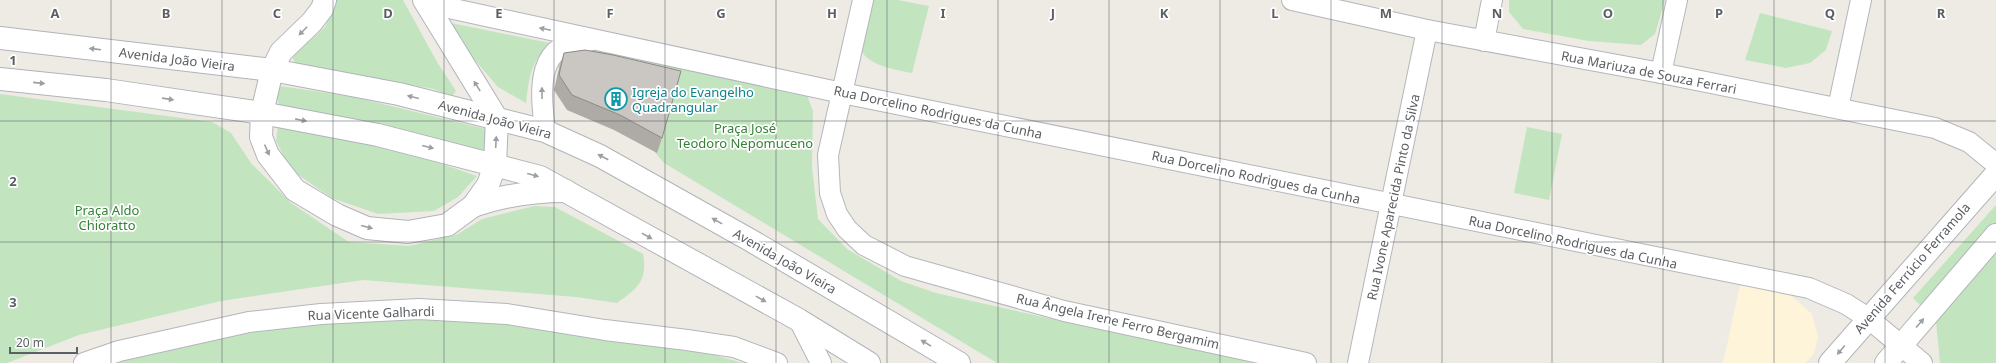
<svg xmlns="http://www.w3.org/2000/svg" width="1996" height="363" font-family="'Noto Sans',sans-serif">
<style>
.commercial{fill:#fdf4d9}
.green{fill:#c2e5c0}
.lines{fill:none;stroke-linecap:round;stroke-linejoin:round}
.street-casing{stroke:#b4b6bb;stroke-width:22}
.secondary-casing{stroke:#b0b4b9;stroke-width:24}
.street{stroke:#fff;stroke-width:20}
.secondary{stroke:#fff;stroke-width:22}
.wall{fill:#aeaaa6}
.building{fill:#cac6c1;stroke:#8d8b87}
.oneway{fill:#9da0a2}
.grid{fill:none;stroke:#5c6064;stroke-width:1;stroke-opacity:0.55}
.labels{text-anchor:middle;stroke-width:3.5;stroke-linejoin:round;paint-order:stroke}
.street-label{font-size:13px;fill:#5c6064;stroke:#fff}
.culture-label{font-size:13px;fill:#0d838f;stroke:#fff;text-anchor:start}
.park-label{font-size:13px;fill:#358236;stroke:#fff}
.grid-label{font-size:13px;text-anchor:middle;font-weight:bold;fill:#5c6064;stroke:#fff;stroke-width:3.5;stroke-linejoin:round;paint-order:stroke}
</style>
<rect width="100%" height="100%" fill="#eeebe4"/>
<polygon class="commercial" points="1740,285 1789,294 1812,314 1818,337 1814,354 1805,363 1723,363"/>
<g class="green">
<polygon points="337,0 403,0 437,62 456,91 451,97 434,89 296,64 292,57 325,27"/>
<path d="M864,0h34l31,6 -17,67c-20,-4 -51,-8 -55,-33 -1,-10 6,-30 7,-40z"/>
<polygon points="1509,0 1665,0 1655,34 1641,45 1589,41 1523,29 1509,12"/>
<polygon points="1760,13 1832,31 1826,50 1810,63 1786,68 1745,60"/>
<path d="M451,23l99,20c-20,23 -20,29 -24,60l-28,-16 -37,-43z"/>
<polygon points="567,43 804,87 813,111 812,167 818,219 847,249 901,281 936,293 1061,321 1273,363 997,363 664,163 580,65 555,68"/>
<polygon points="280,86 354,97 486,129 486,156 383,124 280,107 275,94"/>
<path d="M0,94l212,28 19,11 20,30 40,40 58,39 60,4 49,-12 24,-15 52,-13 21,1 88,47c5,27 -6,35 -26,49l-41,-6 -213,-17 -142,21 -142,34 -72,28h-7z"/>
<path d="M278,124c67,14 134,28 199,52l-19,21 -24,14 -56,3 -46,-16 -41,-28 -15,-29z"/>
<polygon points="1527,127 1562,134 1549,200 1514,193"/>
<polygon points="1996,205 1996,227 1924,309 1913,298"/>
<polygon points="1996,237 1996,363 1940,363 1936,321"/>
<polygon points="407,315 529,326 703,352 743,363 118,363 159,348 272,323"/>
</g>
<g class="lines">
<g class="street-casing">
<g id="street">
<polyline points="863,0 828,155 830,193 837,214 847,229 864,245 905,266 1064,311 1306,363"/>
<polyline points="1292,0 1427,30 1661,73 1935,128 1969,142 1996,164"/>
<polyline points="426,3 842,93 1809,288 1846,304 1868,318 1922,363"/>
<polyline points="1484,41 1492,0"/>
<polyline points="1661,73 1677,0"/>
<polyline points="1838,108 1861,0"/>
<path d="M545,131c-4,-37 -12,-90 44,-90"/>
<polyline points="799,320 821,363"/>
<polyline points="84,363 119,351 249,322 321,314 419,309 507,314 605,330 687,340 734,347 777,363"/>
<polyline points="1358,363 1427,30"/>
</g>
</g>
<g class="secondary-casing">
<g id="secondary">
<polyline points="325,0 322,9 312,22 281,52 272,70 262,113 261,137 268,155 295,190 337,215 367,228 408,232 447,225 473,206 488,185 495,165 497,119 424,0"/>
<polyline points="0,38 272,70 399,94 545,131 600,156 750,240 959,363"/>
<polyline points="0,79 106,90 262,113 378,135 540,177 799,320 869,363"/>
<path d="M473,206c31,-11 60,-15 93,-15"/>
<polyline points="1830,363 1996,174"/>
<polyline points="1886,363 1996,235"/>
</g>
</g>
<use href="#street" class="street"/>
<use href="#secondary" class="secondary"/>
</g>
<polygon class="wall" points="564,53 662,138 657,153 614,130 567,110 554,90 559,68"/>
<polygon class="building" points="585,50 613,55 681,71 662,138 620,115 572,95 559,75 564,53"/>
<defs><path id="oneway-solid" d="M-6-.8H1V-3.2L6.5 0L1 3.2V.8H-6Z"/></defs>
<g class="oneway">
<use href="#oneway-solid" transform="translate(545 29) rotate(-168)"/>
<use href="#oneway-solid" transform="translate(303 31) rotate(135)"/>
<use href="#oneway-solid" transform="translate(95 49) rotate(-173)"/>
<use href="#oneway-solid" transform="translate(39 83) rotate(6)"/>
<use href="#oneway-solid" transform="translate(477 86) rotate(-122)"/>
<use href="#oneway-solid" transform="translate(542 93) rotate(-91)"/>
<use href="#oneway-solid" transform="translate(413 97) rotate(-166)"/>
<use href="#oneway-solid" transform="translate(168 99) rotate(8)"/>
<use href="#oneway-solid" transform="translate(301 120) rotate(11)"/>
<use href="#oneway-solid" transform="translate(496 142) rotate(-87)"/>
<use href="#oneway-solid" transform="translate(428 147) rotate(14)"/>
<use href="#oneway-solid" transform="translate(267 150) rotate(66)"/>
<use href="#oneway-solid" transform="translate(603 157) rotate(-152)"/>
<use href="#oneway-solid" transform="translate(533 175) rotate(15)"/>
<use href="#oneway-solid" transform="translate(717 221) rotate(-151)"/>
<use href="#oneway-solid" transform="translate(367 227) rotate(15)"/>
<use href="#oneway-solid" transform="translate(647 236) rotate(29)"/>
<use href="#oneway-solid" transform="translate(761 299) rotate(29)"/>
<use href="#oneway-solid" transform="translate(1920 323) rotate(-49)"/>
<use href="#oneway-solid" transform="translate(926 343) rotate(-149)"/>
<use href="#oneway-solid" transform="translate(1841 350) rotate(130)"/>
</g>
<path class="grid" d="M111,0v363M222,0v363M333,0v363M444,0v363M554,0v363M665,0v363M776,0v363M887,0v363M998,0v363M1109,0v363M1220,0v363M1331,0v363M1442,0v363M1552,0v363M1663,0v363M1774,0v363M1885,0v363M0,121h1996M0,242h1996"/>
<defs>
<g id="building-ring" transform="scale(1.15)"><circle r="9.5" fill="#fff" stroke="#0f9aa8" stroke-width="1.5"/><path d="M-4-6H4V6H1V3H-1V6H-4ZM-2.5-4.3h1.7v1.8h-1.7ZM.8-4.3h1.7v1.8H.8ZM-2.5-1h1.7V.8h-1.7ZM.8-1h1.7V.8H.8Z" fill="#0f9aa8"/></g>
</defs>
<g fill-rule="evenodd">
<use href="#building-ring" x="616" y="99"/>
</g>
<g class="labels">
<g class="street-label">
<text transform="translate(177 59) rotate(7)" y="5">Avenida João Vieira</text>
<text transform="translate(1649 72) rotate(11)" y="5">Rua Mariuza de Souza Ferrari</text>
<text transform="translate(938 112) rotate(12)" y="5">Rua Dorcelino Rodrigues da Cunha</text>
<text transform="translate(495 119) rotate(15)" y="5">Avenida João Vieira</text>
<text transform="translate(1256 177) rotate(12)" y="5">Rua Dorcelino Rodrigues da Cunha</text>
<text transform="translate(1393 197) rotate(-78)" y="5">Rua Ivone Aparecida Pinto da Silva</text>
<text transform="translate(1573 242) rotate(12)" y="5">Rua Dorcelino Rodrigues da Cunha</text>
<text transform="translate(785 261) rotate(30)" y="5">Avenida João Vieira</text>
<text transform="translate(1912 268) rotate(-49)" y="5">Avenida Ferrúcio Ferramola</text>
<text transform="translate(371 313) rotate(-2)" y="5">Rua Vicente Galhardi</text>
<text transform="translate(1118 321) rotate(13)" y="5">Rua Ângela Irene Ferro Bergamim</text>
</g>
<g class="culture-label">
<text x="632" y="97">Igreja do Evangelho<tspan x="632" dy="15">Quadrangular</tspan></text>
</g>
<g class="park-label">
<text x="745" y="133">Praça José<tspan x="745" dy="15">Teodoro Nepomuceno</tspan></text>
<text x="107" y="215">Praça Aldo<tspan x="107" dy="15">Chioratto</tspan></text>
</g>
</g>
<g class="grid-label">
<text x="55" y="18">A</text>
<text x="166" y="18">B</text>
<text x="277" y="18">C</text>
<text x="388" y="18">D</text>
<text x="499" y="18">E</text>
<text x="610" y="18">F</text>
<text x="721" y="18">G</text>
<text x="832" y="18">H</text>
<text x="943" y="18">I</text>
<text x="1053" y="18">J</text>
<text x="1164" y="18">K</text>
<text x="1275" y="18">L</text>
<text x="1386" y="18">M</text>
<text x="1497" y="18">N</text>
<text x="1608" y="18">O</text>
<text x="1719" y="18">P</text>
<text x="1830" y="18">Q</text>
<text x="1941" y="18">R</text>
<text x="13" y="65">1</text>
<text x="13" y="186">2</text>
<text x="13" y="307">3</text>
</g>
<path d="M10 347v6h67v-6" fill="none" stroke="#5c6064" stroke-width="2"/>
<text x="16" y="347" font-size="12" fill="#5c6064" stroke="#ffffff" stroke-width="3" paint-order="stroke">20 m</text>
</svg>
